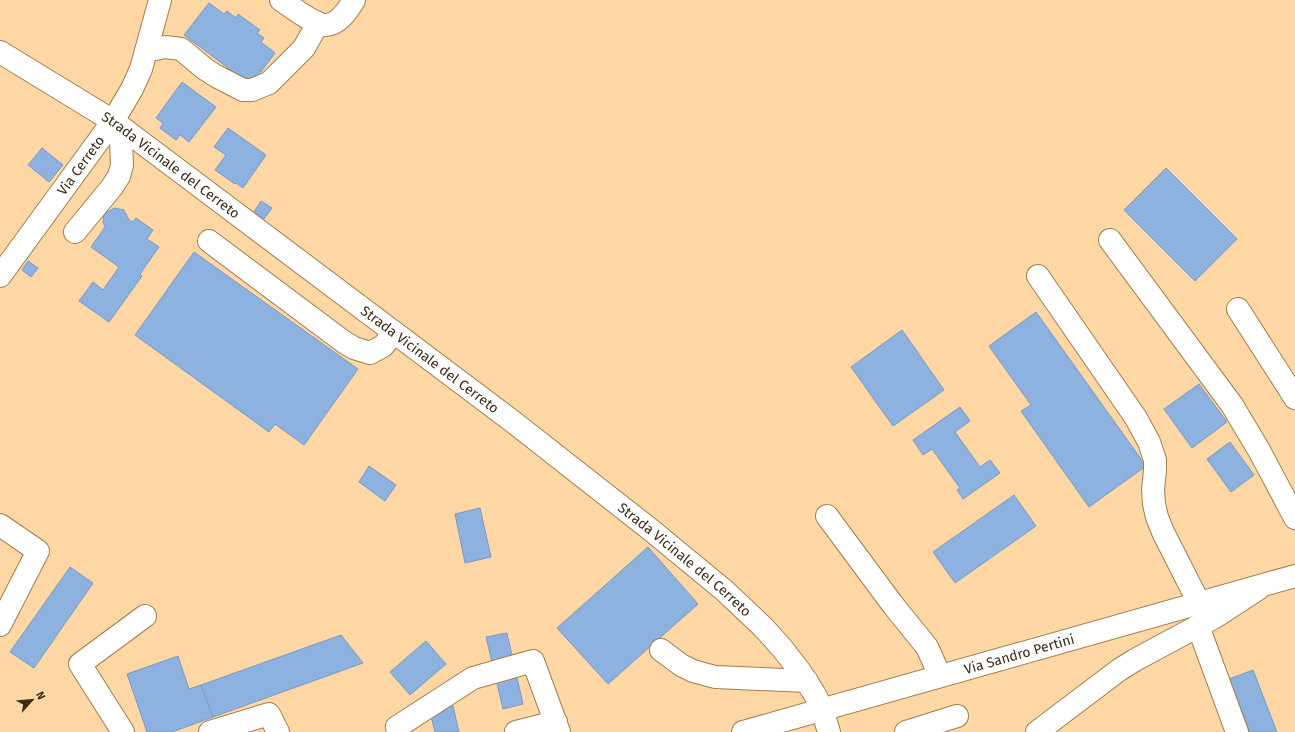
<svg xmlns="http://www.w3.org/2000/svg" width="1295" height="732" font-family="'Fira Sans',sans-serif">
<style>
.building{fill:#8db2e0;stroke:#779ac7}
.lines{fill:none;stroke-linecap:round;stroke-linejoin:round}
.minor-casing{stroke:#a17e4e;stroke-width:24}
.major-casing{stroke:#a17e4e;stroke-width:24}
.minor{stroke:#fff;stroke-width:22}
.major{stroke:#fff;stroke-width:22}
.labels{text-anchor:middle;stroke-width:3;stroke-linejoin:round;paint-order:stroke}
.street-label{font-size:14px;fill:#3a2c17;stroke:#fed7a5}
</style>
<rect width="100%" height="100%" fill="#fed7a5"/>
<g class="building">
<polygon points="209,3 224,14 227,11 236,18 238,14 260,30 257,33 264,38 261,42 275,53 251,85 184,35"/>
<polygon points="182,82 216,107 189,142 180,135 176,140 160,128 163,123 156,118"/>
<polygon points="228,128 266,155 243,188 236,183 235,184 215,170 226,155 214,147"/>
<polygon points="42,148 63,165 49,182 28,165"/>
<polygon points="1166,168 1237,239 1195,281 1124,210"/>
<polygon points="261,201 272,208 264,219 254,212"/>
<polygon points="114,208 124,210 129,220 133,222 136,218 153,230 147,239 159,247 140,274 142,276 109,322 79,301 93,282 103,290 119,267 91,247 105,227 103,222 104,214"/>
<polygon points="194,252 358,369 304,445 275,424 269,432 135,335"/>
<polygon points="28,261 38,268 31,277 22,270"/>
<polygon points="1036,312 1146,466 1089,507 1021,411 1031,405 989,346"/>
<polygon points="902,330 944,390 893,426 851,367"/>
<polygon points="1199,384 1227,422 1192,448 1164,409"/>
<polygon points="960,407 970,421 955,432 980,467 990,460 1000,473 963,499 957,490 960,488 932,449 923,455 913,440"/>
<polygon points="1230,442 1254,475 1231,492 1207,459"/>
<polygon points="369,466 396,485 385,501 359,482"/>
<polygon points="1014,495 1036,526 955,583 933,552"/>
<polygon points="480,508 491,557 465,563 455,514"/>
<polygon points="648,547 698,604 608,684 557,628"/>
<polygon points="70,567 93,583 34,668 10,652"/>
<polygon points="507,633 523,704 503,709 486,637"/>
<polygon points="341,635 363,663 213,717 201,685"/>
<polygon points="426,641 446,664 410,695 390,672"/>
<polygon points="178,656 189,689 201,685 213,717 172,732 147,732 127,674"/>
<polygon points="1253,670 1277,732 1250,732 1229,679"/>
<polygon points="453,706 459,732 435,732 430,712"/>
</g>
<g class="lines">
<g class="minor-casing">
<g id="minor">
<path d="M281,0c9,6 33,24 43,25 14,1 24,-15 30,-25"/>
<polyline points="146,51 165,47 181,49 205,69 216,76 243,90 252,90 269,83 304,48 313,32 316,22"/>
<path id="s1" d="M0,52l113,69 399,300 139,109 74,61 38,36 19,21 17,22 15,23 8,16 7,23"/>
<polyline points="75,232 112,187 119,176 122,165 121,142 113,121"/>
<polyline points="1110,240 1232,405 1260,452 1295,518"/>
<polyline points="209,241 344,342 354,348 370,353 383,346 394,333"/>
<path id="s2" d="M0,276l113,-155 19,-32 9,-20 19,-69"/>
<polyline points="1038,276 1136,418 1149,442 1155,460 1155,470 1153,490 1154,504 1157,517 1163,532 1199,603"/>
<polyline points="1238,309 1295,398"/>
<polyline points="827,516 893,605 927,647 940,676"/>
<polyline points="0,525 38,551 0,625"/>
<polyline points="1198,626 1237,732"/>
<polyline points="661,650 681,665 693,671 715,677 807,681"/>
<polyline points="123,732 80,664 145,616"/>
<polyline points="210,732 269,714 278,732"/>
<polyline points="398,732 397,727 473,678 533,661 559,732"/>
<polyline points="516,732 556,722"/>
<polyline points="906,732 957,716"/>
<polyline points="1037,732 1119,670 1135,660 1215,617 1258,589"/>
</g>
</g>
<g class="major-casing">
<g id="major">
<path id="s3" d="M743,732l552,-156"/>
</g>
</g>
<use href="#minor" class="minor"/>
<use href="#major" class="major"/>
</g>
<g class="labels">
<g class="street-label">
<text dy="5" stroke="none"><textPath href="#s2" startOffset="137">Via Cerreto</textPath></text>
<text dy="5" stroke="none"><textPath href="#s1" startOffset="205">Strada Vicinale del Cerreto</textPath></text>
<text dy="5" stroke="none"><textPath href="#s1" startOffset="529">Strada Vicinale del Cerreto</textPath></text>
<text dy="5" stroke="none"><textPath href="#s1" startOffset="853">Strada Vicinale del Cerreto</textPath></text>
<text dy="5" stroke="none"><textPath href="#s3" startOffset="287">Via Sandro Pertini</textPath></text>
</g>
</g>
<g transform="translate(32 700) rotate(63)" stroke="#fed7a5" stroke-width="3" paint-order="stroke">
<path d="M0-3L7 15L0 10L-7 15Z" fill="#3a2c17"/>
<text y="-6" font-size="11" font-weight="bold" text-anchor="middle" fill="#3a2c17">N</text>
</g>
</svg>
